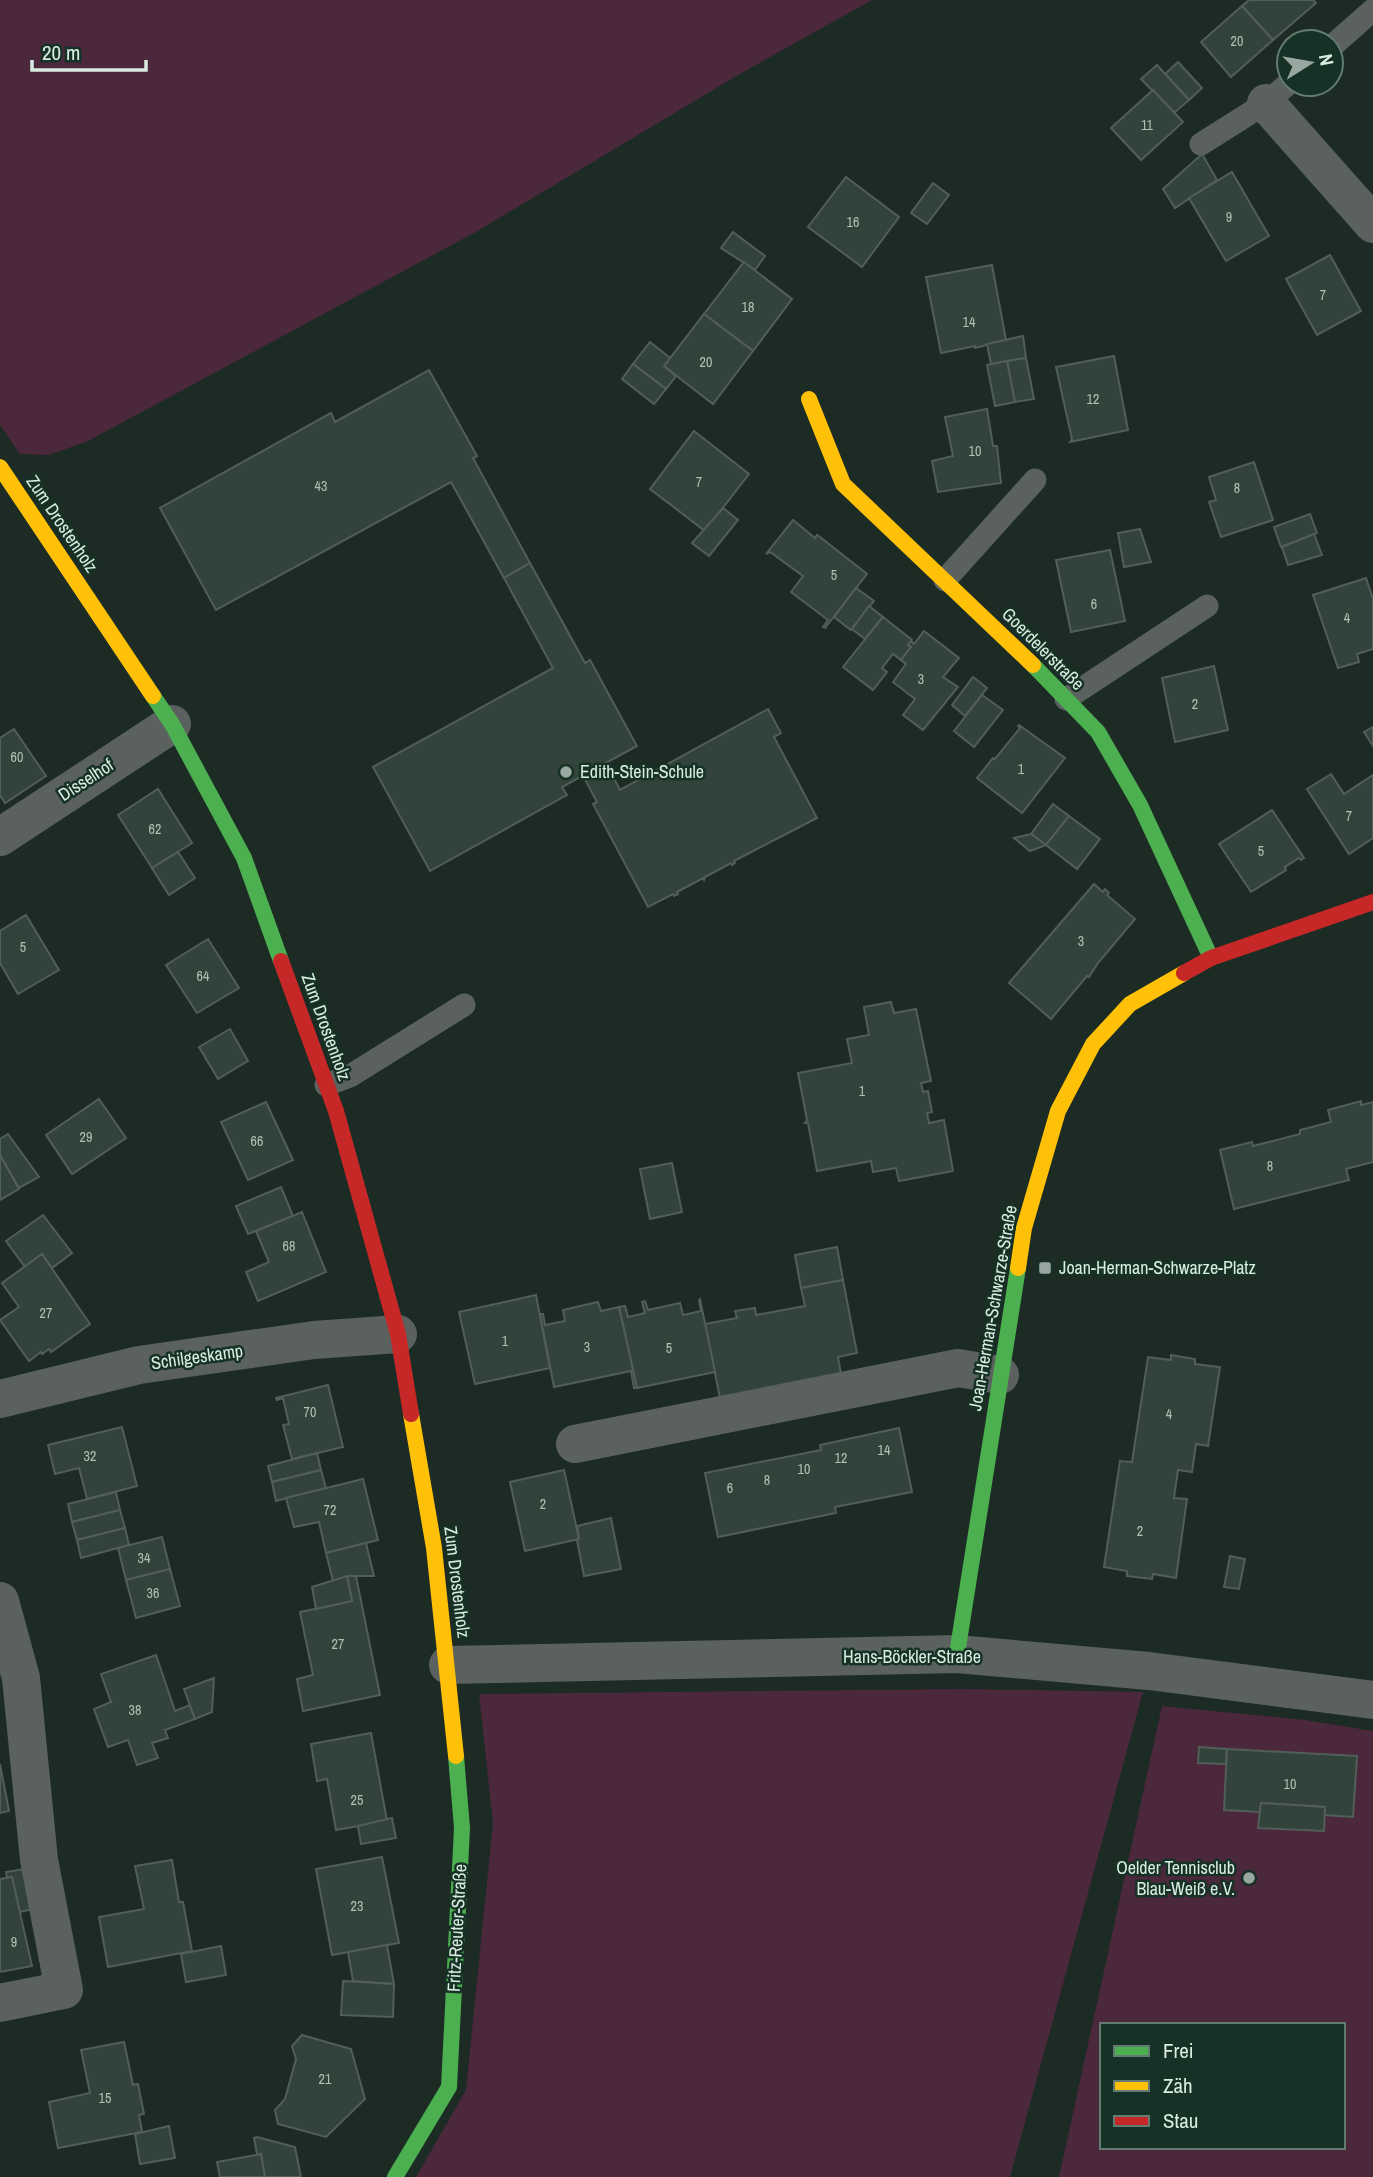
<svg xmlns="http://www.w3.org/2000/svg" width="1373" height="2177" font-family="'Archivo Narrow',sans-serif">
<style>
.green{fill:#4c283d;fill-rule:evenodd}
.building{fill:#32433b;stroke:#525e58;stroke-width:2}
.lines{fill:none;stroke-linecap:round;stroke-linejoin:round}
.lane{stroke:#5b615e;stroke-width:23}
.street{stroke:#5b615e;stroke-width:38}
.fast{stroke:#4caf50;stroke-width:16}
.slow{stroke:#ffc107;stroke-width:16}
.jam{stroke:#c62828;stroke-width:16}
.poi-dot{fill:#98a8a0;stroke:#163125;stroke-width:2.5}
.labels{text-anchor:middle;stroke-width:5;stroke-linejoin:round;paint-order:stroke}
.number-label{font-size:14px;fill:#b0c1b8}
.street-label{font-size:18px;fill:#daebe2;stroke:#163125}
.poi-label{font-size:18px;fill:#daebe2;stroke:#163125;text-anchor:start}
</style>
<rect width="100%" height="100%" fill="#1c2b24"/>
<g class="green">
<polygon points="0,0 872,0 738,75 474,233 86,442 48,455 20,454 0,425"/>
<polygon points="964,1689 1143,1692 1010,2177 416,2177 466,2090 493,1823 479,1694"/>
<path d="M1162,1706l143,14 68,11v446h-314zM1102,2025h241v122h-241z"/>
</g>
<g class="building">
<polygon points="1249,0 1313,0 1316,3 1273,40 1242,6"/>
<polygon points="1242,6 1273,40 1231,77 1201,42"/>
<polygon points="1178,62 1202,88 1189,100 1165,74"/>
<polygon points="1157,65 1189,100 1174,113 1141,79"/>
<polygon points="1153,90 1183,122 1141,160 1111,128"/>
<polygon points="1202,154 1217,180 1175,208 1163,189"/>
<polygon points="1232,172 1269,236 1226,261 1189,198"/>
<polygon points="846,177 899,217 862,267 808,227"/>
<polygon points="933,183 949,195 927,224 911,213"/>
<polygon points="733,232 765,256 755,270 721,248"/>
<polygon points="1330,255 1361,311 1317,335 1286,279"/>
<polygon points="744,262 792,299 753,351 704,314"/>
<polygon points="992,265 1006,340 975,348 975,346 941,353 926,277"/>
<polygon points="704,314 753,351 713,404 664,366"/>
<polygon points="1023,336 1026,358 991,364 987,344"/>
<polygon points="650,342 670,358 664,366 676,376 666,389 633,364"/>
<polygon points="1114,356 1128,430 1070,442 1072,439 1056,367"/>
<polygon points="1026,358 1034,399 1015,402 1007,361"/>
<polygon points="1007,361 1015,402 995,406 987,365"/>
<polygon points="633,364 666,389 654,404 622,379"/>
<polygon points="429,370 477,456 473,458 530,563 504,578 451,482 216,610 160,508 331,413 335,422"/>
<polygon points="987,409 993,446 997,446 1001,483 938,492 932,461 953,456 945,417"/>
<polygon points="694,431 749,474 705,531 650,489"/>
<polygon points="1254,462 1273,520 1221,537 1209,502 1216,500 1209,477"/>
<polygon points="723,508 738,520 709,556 692,543"/>
<polygon points="1310,514 1317,533 1281,547 1274,527"/>
<polygon points="793,520 815,538 817,535 820,537 867,574 825,628 823,627 828,620 791,592 803,576 770,552 766,554"/>
<polygon points="1140,529 1151,562 1124,567 1118,533"/>
<polygon points="1314,534 1322,555 1288,565 1282,547"/>
<polygon points="1110,550 1125,621 1071,632 1056,560"/>
<polygon points="530,563 585,663 590,660 637,746 562,787 567,795 430,871 373,767 553,668 504,578"/>
<polygon points="1366,578 1373,599 1373,649 1357,654 1359,662 1338,668 1313,595"/>
<polygon points="856,588 874,601 851,630 834,617"/>
<polygon points="869,606 883,617 865,639 852,629"/>
<polygon points="883,617 912,640 908,645 911,647 901,660 893,654 882,668 887,672 873,690 843,667"/>
<polygon points="924,631 959,658 943,677 958,687 923,730 903,715 915,699 893,682 906,664 901,660 911,647 908,645 911,641 914,644"/>
<polygon points="1214,666 1228,730 1175,742 1162,678"/>
<polygon points="973,677 987,688 965,716 952,705"/>
<polygon points="982,695 1003,710 974,747 954,731"/>
<polygon points="768,709 781,733 774,737 817,818 734,861 735,863 732,865 731,863 705,877 704,880 703,878 677,892 678,894 674,896 673,894 648,907 593,804 597,802 583,776 606,763 620,790"/>
<polygon points="1019,725 1065,758 1022,813 977,778 993,758 995,759 1020,728 1018,726"/>
<polygon points="1373,727 1373,746 1364,732"/>
<polygon points="14,729 46,776 5,803 0,795 0,738"/>
<polygon points="1331,774 1344,794 1373,775 1373,838 1349,854 1307,789"/>
<polygon points="158,789 192,843 152,868 118,815"/>
<polygon points="1053,804 1069,816 1046,845 1031,834"/>
<polygon points="1272,810 1304,858 1301,860 1299,858 1285,867 1286,870 1251,892 1219,844"/>
<polygon points="1069,816 1100,839 1077,869 1046,845"/>
<polygon points="1031,834 1046,845 1030,851 1014,838"/>
<polygon points="178,852 195,878 169,895 152,868"/>
<polygon points="1094,884 1103,892 1105,889 1109,893 1107,895 1135,919 1098,963 1089,977 1087,976 1051,1019 1009,983"/>
<polygon points="26,915 59,970 18,994 0,963 0,931"/>
<polygon points="208,939 239,988 197,1013 166,965"/>
<polygon points="891,1002 894,1013 916,1009 931,1081 921,1083 923,1092 928,1091 932,1112 927,1113 929,1123 944,1120 953,1171 899,1181 896,1168 873,1172 871,1161 817,1171 808,1123 805,1123 807,1120 798,1073 852,1063 847,1039 869,1035 864,1007"/>
<polygon points="230,1029 248,1061 218,1079 199,1047"/>
<polygon points="99,1099 126,1138 72,1174 46,1135"/>
<polygon points="1361,1101 1361,1105 1373,1102 1373,1162 1346,1169 1349,1180 1234,1209 1220,1150 1252,1142 1253,1146 1300,1134 1300,1130 1331,1122 1328,1110"/>
<polygon points="266,1102 293,1160 248,1180 221,1122"/>
<polygon points="8,1134 39,1177 19,1188 0,1155 0,1139"/>
<polygon points="0,1155 19,1189 0,1200"/>
<polygon points="672,1163 682,1212 650,1219 640,1169"/>
<polygon points="281,1187 293,1216 248,1234 236,1206"/>
<polygon points="302,1212 326,1272 258,1301 246,1272 269,1262 256,1231"/>
<polygon points="43,1215 72,1253 52,1268 42,1254 25,1267 6,1241"/>
<polygon points="837,1247 843,1280 801,1288 795,1255"/>
<polygon points="42,1254 90,1324 51,1352 49,1349 42,1354 41,1352 29,1361 0,1320 19,1307 2,1283"/>
<polygon points="843,1280 857,1353 838,1357 841,1374 720,1398 705,1324 737,1318 735,1311 755,1308 756,1315 805,1306 801,1288"/>
<polygon points="536,1295 550,1368 475,1384 459,1312"/>
<polygon points="700,1299 715,1372 637,1388 619,1307 625,1306 628,1317 645,1313 642,1302 645,1301 648,1310 680,1303 683,1315 701,1311 699,1300"/>
<polygon points="598,1302 601,1311 619,1307 637,1388 634,1388 631,1371 554,1387 540,1314 543,1314 545,1325 565,1321 563,1310"/>
<polygon points="1171,1355 1195,1359 1195,1364 1220,1367 1208,1446 1196,1444 1192,1472 1178,1470 1174,1498 1187,1499 1176,1578 1153,1574 1152,1579 1127,1576 1127,1571 1104,1567 1120,1461 1132,1462 1148,1357 1171,1360"/>
<polygon points="328,1385 343,1447 292,1459 283,1425 289,1424 283,1398 277,1400 276,1398"/>
<polygon points="122,1427 137,1486 87,1499 79,1468 55,1474 48,1445"/>
<polygon points="899,1428 912,1492 835,1507 836,1513 718,1537 705,1473 821,1450 820,1445"/>
<polygon points="317,1453 321,1470 272,1482 268,1466"/>
<polygon points="321,1470 326,1488 276,1501 272,1482"/>
<polygon points="564,1470 579,1539 525,1551 510,1482"/>
<polygon points="363,1479 378,1540 326,1553 319,1522 294,1527 286,1498"/>
<polygon points="116,1492 120,1510 72,1522 68,1504"/>
<polygon points="120,1510 125,1528 77,1540 72,1522"/>
<polygon points="611,1518 621,1569 584,1576 577,1540 579,1539 577,1526"/>
<polygon points="125,1528 129,1545 81,1558 77,1540"/>
<polygon points="162,1537 170,1569 126,1580 118,1548"/>
<polygon points="366,1543 374,1576 348,1576 333,1581 326,1553"/>
<polygon points="1230,1556 1245,1559 1239,1589 1224,1587"/>
<polygon points="170,1569 180,1606 136,1618 126,1580"/>
<polygon points="347,1576 356,1576 380,1695 303,1711 297,1679 313,1675 300,1612 352,1601"/>
<polygon points="347,1576 352,1601 316,1609 312,1587"/>
<polygon points="156,1655 175,1711 190,1705 195,1719 165,1730 168,1738 152,1743 158,1758 137,1765 128,1740 108,1747 94,1709 111,1702 101,1674"/>
<polygon points="214,1678 212,1712 195,1719 184,1689"/>
<polygon points="371,1733 387,1821 336,1830 327,1779 317,1781 311,1744"/>
<polygon points="1199,1747 1227,1749 1226,1764 1198,1763"/>
<polygon points="1227,1749 1357,1756 1353,1817 1324,1815 1325,1807 1261,1803 1260,1812 1224,1810"/>
<polygon points="0,1764 9,1811 0,1813"/>
<polygon points="1261,1803 1325,1807 1324,1831 1258,1828"/>
<polygon points="392,1818 396,1838 361,1844 358,1826"/>
<polygon points="382,1857 399,1943 332,1955 316,1869"/>
<polygon points="172,1860 179,1902 183,1902 192,1951 108,1967 99,1917 144,1909 135,1866"/>
<polygon points="31,1868 39,1908 19,1912 12,1877 7,1878 6,1872"/>
<polygon points="12,1877 32,1966 0,1972 0,1879"/>
<polygon points="387,1945 394,1984 353,1981 348,1952"/>
<polygon points="221,1946 226,1975 186,1982 181,1954"/>
<polygon points="343,1981 394,1984 393,2017 341,2015"/>
<polygon points="302,2035 351,2049 365,2099 326,2137 278,2124 275,2110 285,2099 296,2059 292,2046"/>
<polygon points="124,2042 133,2085 138,2084 144,2114 139,2115 142,2132 58,2148 49,2102 90,2093 81,2050"/>
<polygon points="169,2126 175,2158 140,2164 135,2134"/>
<polygon points="257,2137 295,2147 301,2177 265,2177 261,2154 257,2154 254,2138"/>
<polygon points="261,2154 265,2177 220,2177 217,2162"/>
</g>
<g class="lines">
<g class="lane">
<polyline points="1331,47 1373,10"/>
<polyline points="1201,144 1266,103 1289,83"/>
<polyline points="945,580 1035,480"/>
<polyline points="1066,699 1207,606"/>
<polyline points="326,1085 350,1076 464,1005"/>
</g>
<g class="street">
<polyline points="1266,103 1373,224"/>
<polyline points="0,837 172,724"/>
<polyline points="0,1399 139,1365 314,1340 398,1334"/>
<polyline points="575,1444 958,1368 1000,1375"/>
<polyline points="0,1601 21,1678 39,1860 64,1990 0,2003"/>
<polyline points="448,1665 957,1654 1149,1671 1373,1700"/>
</g>
<g class="fast">
<polyline points="1033,665 1098,732 1140,805 1211,958"/>
<polyline points="153,696 172,724 244,858 281,961"/>
<polyline points="957,1654 1018,1268"/>
<polyline points="395,2177 449,2087 462,1828 456,1756"/>
</g>
<g class="slow">
<polyline points="809,399 843,484 1033,665"/>
<polyline points="0,467 153,696"/>
<polyline points="1018,1268 1024,1228 1058,1111 1093,1044 1130,1004 1184,973"/>
<polyline points="411,1414 434,1548 456,1756"/>
</g>
<g class="jam">
<polyline points="281,961 336,1111 398,1334 411,1414"/>
<polyline points="1184,973 1211,958 1373,902"/>
</g>
</g>
<g class="poi-dot">
<circle cx="566" cy="772" r="7"/>
<rect x="1038" y="1261" width="14" height="14" rx="3.5"/>
<circle cx="1249" cy="1878" r="7"/>
</g>
<g class="labels">
<g class="number-label">
<text x="1237" y="46">20</text>
<text x="1147" y="130">11</text>
<text x="1229" y="222">9</text>
<text x="853" y="227">16</text>
<text x="1323" y="300">7</text>
<text x="748" y="312">18</text>
<text x="969" y="327">14</text>
<text x="706" y="367">20</text>
<text x="1093" y="404">12</text>
<text x="975" y="456">10</text>
<text x="699" y="487">7</text>
<text x="321" y="491">43</text>
<text x="1237" y="493">8</text>
<text x="834" y="580">5</text>
<text x="1094" y="609">6</text>
<text x="1347" y="623">4</text>
<text x="921" y="684">3</text>
<text x="1195" y="709">2</text>
<text x="17" y="762">60</text>
<text x="1021" y="774">1</text>
<text x="1349" y="821">7</text>
<text x="155" y="834">62</text>
<text x="1261" y="856">5</text>
<text x="1081" y="946">3</text>
<text x="23" y="952">5</text>
<text x="203" y="981">64</text>
<text x="862" y="1096">1</text>
<text x="86" y="1142">29</text>
<text x="257" y="1146">66</text>
<text x="1270" y="1171">8</text>
<text x="289" y="1251">68</text>
<text x="46" y="1318">27</text>
<text x="505" y="1346">1</text>
<text x="587" y="1352">3</text>
<text x="669" y="1353">5</text>
<text x="310" y="1417">70</text>
<text x="1169" y="1419">4</text>
<text x="884" y="1455">14</text>
<text x="90" y="1461">32</text>
<text x="841" y="1463">12</text>
<text x="804" y="1474">10</text>
<text x="767" y="1485">8</text>
<text x="730" y="1493">6</text>
<text x="543" y="1509">2</text>
<text x="330" y="1515">72</text>
<text x="1140" y="1536">2</text>
<text x="144" y="1563">34</text>
<text x="153" y="1598">36</text>
<text x="338" y="1649">27</text>
<text x="135" y="1715">38</text>
<text x="1290" y="1789">10</text>
<text x="357" y="1805">25</text>
<text x="357" y="1911">23</text>
<text x="14" y="1947">9</text>
<text x="325" y="2084">21</text>
<text x="105" y="2103">15</text>
</g>
<g class="street-label">
<text transform="translate(62 524) rotate(56)" y="6">Zum Drostenholz</text>
<text transform="translate(1043 649) rotate(45)" y="6">Goerdelerstraße</text>
<text transform="translate(86 780) rotate(-33)" y="6">Disselhof</text>
<text transform="translate(326 1027) rotate(70)" y="6">Zum Drostenholz</text>
<text transform="translate(993 1308) rotate(-80)" y="6">Joan-Herman-Schwarze-Straße</text>
<text transform="translate(197 1357) rotate(-8)" y="6">Schilgeskamp</text>
<text transform="translate(457 1582) rotate(83)" y="6">Zum Drostenholz</text>
<text x="912" y="1663">Hans-Böckler-Straße</text>
<text transform="translate(457 1928) rotate(-87)" y="6">Fritz-Reuter-Straße</text>
</g>
<g class="poi-label">
<text x="580" y="778">Edith-Stein-Schule</text>
<text x="1059" y="1274">Joan-Herman-Schwarze-Platz</text>
<text x="1235" y="1874" text-anchor="end">Oelder Tennisclub<tspan x="1235" dy="21">Blau-Weiß e.V.</tspan></text>
</g>
</g>
<rect x="1100" y="2023" width="245" height="126" fill="#163125" stroke="#647b71" stroke-width="2"/>
<rect x="1114" y="2046" width="35" height="10" fill="#4caf50" stroke="#647b71" stroke-width="2"/>
<text x="1163" y="2058" font-size="21" fill="#daebe2">Frei</text>
<rect x="1114" y="2081" width="35" height="10" fill="#ffc107" stroke="#647b71" stroke-width="2"/>
<text x="1163" y="2093" font-size="21" fill="#daebe2">Zäh</text>
<rect x="1114" y="2116" width="35" height="10" fill="#c62828" stroke="#647b71" stroke-width="2"/>
<text x="1163" y="2128" font-size="21" fill="#daebe2">Stau</text>
<g transform="translate(1310 63) rotate(79)"><circle r="33" fill="#163125" stroke="#647b71" stroke-width="2"/>
<path d="M0-5L12 26L0 18L-12 26Z" fill="#98a8a0"/>
<text y="-10" font-size="19" font-weight="bold" text-anchor="middle" fill="#daebe2">N</text>
</g>
<path d="M32 60v10h114v-10" fill="none" stroke="#daebe2" stroke-width="3.5"/>
<text x="42" y="60" font-size="21" fill="#daebe2" stroke="#163125" stroke-width="5" paint-order="stroke">20 m</text>
</svg>
